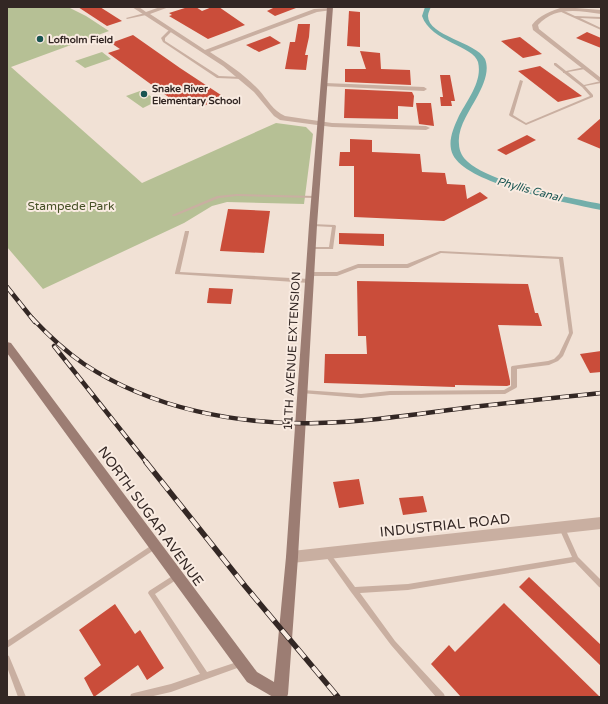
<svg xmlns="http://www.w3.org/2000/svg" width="608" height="704" font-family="'Varela Round',sans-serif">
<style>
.green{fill:#b6c095}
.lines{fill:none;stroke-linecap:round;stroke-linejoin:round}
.canal{fill:#73aeaa;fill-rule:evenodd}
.building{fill:#ca4d3a}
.lane{fill:#c9afa1;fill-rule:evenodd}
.street{fill:#c9afa1;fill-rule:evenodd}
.secondary{fill:#9c7d73;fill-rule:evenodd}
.rail-far1-casing{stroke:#332724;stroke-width:4.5}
.rail-casing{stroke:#332724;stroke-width:5.5}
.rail-far1{stroke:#f9ebe1;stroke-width:3;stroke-dasharray:9;stroke-linecap:butt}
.rail{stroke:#f9ebe1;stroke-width:4;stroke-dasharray:12;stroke-linecap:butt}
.poi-dot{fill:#195552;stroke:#f9ebe1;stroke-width:1.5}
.labels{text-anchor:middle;stroke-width:4;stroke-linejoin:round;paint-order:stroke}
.far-poi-label{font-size:10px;font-weight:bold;fill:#332724;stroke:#f9ebe1;text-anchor:start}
.far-water-label{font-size:11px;font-style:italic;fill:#195552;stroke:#f9ebe1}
.park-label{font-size:12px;fill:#475127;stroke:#f9ebe1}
.street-label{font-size:12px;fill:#332724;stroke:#f9ebe1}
.near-street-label{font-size:14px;fill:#332724;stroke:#f9ebe1}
</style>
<rect width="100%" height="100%" fill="#f1e1d5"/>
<g class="green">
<polygon points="7,7 68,7 86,16 109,31 11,67 142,183 276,123 306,127 313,134 304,204 227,202 212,206 184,223 43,289 7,247"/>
<polygon points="102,52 111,59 85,68 75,61"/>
<polygon points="140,91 146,96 149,95 156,100 155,102 143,108 126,96"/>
</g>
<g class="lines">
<path class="canal" d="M425,7h6c-1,2 -3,6 -3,9 0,20 48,26 57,43 5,12 -2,27 -8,38 -7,13 -20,31 -18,47 0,7 4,14 9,18 25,22 99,35 133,42v6c-32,-7 -133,-25 -148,-55 -6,-12 0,-26 5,-37 8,-17 25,-36 20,-56 -4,-16 -47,-20 -56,-46z"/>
</g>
<g class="building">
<polygon points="78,7 100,7 122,21 107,26"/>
<polygon points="188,7 196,7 202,11 212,7 219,7 245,25 208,39 169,16 172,15 169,13"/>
<polygon points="275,7 296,7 296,8 275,16 267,11"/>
<polygon points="349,11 360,12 360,47 347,46"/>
<polygon points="298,24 310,24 309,37 305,55 308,55 306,70 285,69 290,42 295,42"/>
<polygon points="587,32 601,38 601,48 576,38"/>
<polygon points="133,35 180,68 224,97 201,107 191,99 178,104 108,53 120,49 111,43"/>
<polygon points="270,36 281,43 259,52 246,45"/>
<polygon points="520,37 542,54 523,58 501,41"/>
<polygon points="360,51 380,53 381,69 410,70 411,85 345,82 345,69 366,69"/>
<polygon points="540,66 582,96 558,102 518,71"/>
<polygon points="440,75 450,75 455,101 451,101 452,106 441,106 440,97 443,97"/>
<polygon points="345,89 412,92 414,96 413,107 398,106 398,119 344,118"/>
<polygon points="416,103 431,103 434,126 419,124"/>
<polygon points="601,118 601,149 577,139"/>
<polygon points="527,135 536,140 506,155 497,150"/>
<polygon points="350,139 372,140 372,152 420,154 422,172 445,173 447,184 465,185 467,199 480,192 488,198 444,221 354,217 354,166 339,166 340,152 350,152"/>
<polygon points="228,209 270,211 264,253 220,251"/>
<polygon points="339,233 384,234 384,246 339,244"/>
<polygon points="357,281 528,284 535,313 538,313 542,326 498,325 510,381 510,385 507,386 455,385 455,387 324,383 325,354 367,354 366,336 358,336"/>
<polygon points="209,288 233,289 231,304 207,303"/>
<polygon points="601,351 601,372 590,373 580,354"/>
<polygon points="359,479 364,504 339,508 333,482"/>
<polygon points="423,496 427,512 403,515 399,498"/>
<polygon points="529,577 601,645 601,666 519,587"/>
<polygon points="504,603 600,697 461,697 431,664 449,645 455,652"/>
<polygon points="115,604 135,634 140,630 164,668 147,680 138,665 94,697 84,678 101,665 79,630"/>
</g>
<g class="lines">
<g class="lane">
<polygon points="560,9 575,16 601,17 601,19 580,18 601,28 601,30 559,11 559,10"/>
<polygon points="145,13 146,13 146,15 127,19 126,18"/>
<polygon points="170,29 173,30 165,38 165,41 219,76 242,77 244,78 242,79 217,78 163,42 161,38"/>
<polygon points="554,63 556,63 566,71 585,67 585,69 568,72 584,85 601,81 601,83 585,86 593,95 593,97 526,125 510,116 509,115 520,80 523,81 513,115 526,123 590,96 582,87 564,73 563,73 563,72 554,65"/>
<polygon points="237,194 316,196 318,197 316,198 237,196 219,198 175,216 173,216 172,215 217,196"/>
<polygon points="312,224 335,225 336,226 333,249 310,249 310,248 312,247 329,247 332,227 313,226 312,226"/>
<polygon points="185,231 189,231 189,232 180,272 309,279 311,281 309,283 175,274 175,273"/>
<polygon points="440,251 563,257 573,333 563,356 558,361 549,365 517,369 517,387 516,388 505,394 390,395 361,398 301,393 300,392 301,391 303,390 361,394 390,391 504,390 511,386 511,367 512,366 548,361 554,359 559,354 569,333 559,259 441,253 408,268 358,268 337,276 310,276 308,274 310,272 337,272 358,264 407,264"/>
<polygon points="562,525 564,526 578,557 601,580 601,588 599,587 575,562 408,590 360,593 395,641 444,694 445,697 436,697 391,645 351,592 324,554 325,552 327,551 329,552 355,587 408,584 572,557 559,528 560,526"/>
<polygon points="155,543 157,544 158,546 157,548 7,648 7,641"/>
<polygon points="177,573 179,574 180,576 179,578 155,594 207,672 240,661 242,662 243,664 242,666 240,667 171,692 149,697 130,697 131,694 134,693 171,684 200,674 148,593 149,591"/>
<polygon points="7,655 9,656 26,697 18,697 7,667"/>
</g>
<g class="street">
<path d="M132,7h7l7,5 14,-5h9l-19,7 55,36 109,-41 18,-1v2l-15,2 -107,40c17,11 35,23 49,38 8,9 14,21 26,26l47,7 94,3 4,2 -4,2 -94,-3 -52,-7 -6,-4 -20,-24 -31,-26z"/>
<path d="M563,7l38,3v4c-22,-3 -46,-8 -63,11l1,4 62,49v5l-68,-53 -1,-5c7,-10 20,-14 31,-18z"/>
<polygon points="325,83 424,87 427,89 424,91 323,86 322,85"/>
<polygon points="601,517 601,529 292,563 288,561 286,557 288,553 292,551"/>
</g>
<polygon class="secondary" points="327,7 333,7 317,225 298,557 288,694 287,697 273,697 247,682 7,353 7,342 11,343 257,672 274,682 286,557 309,225"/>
<g class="rail-far1-casing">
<g id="rail-far1">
<polyline points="7,287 35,322"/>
<path d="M32,318c16,17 33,33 52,46 68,45 154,61 234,59 47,-1 93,-8 139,-14 48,-6 96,-11 144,-16"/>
<polyline points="54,346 147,463"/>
</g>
</g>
<g class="rail-casing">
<polyline id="rail" points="146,462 245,586 338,697"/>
</g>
<use href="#rail-far1" class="rail-far1"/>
<use href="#rail" class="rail"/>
</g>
<g class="poi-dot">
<circle cx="40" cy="39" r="4"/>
<circle cx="144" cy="94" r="4"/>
</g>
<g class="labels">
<g class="far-poi-label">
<text x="48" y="43">Lofholm Field</text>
<text x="152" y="92">Snake River<tspan x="152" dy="12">Elementary School</tspan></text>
</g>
<g class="far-water-label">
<text transform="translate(529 189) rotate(15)" y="4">Phyllis Canal</text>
</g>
<g class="park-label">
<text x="71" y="210">Stampede Park</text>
</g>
<g class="street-label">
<text transform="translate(292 351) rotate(-87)" y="4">11TH AVENUE EXTENSION</text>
</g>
<g class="near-street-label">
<text transform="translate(151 516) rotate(54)" y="5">NORTH SUGAR AVENUE</text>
<text transform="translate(445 525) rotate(-6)" y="5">INDUSTRIAL ROAD</text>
</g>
</g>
<rect width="608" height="704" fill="none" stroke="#332724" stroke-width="16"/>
</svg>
